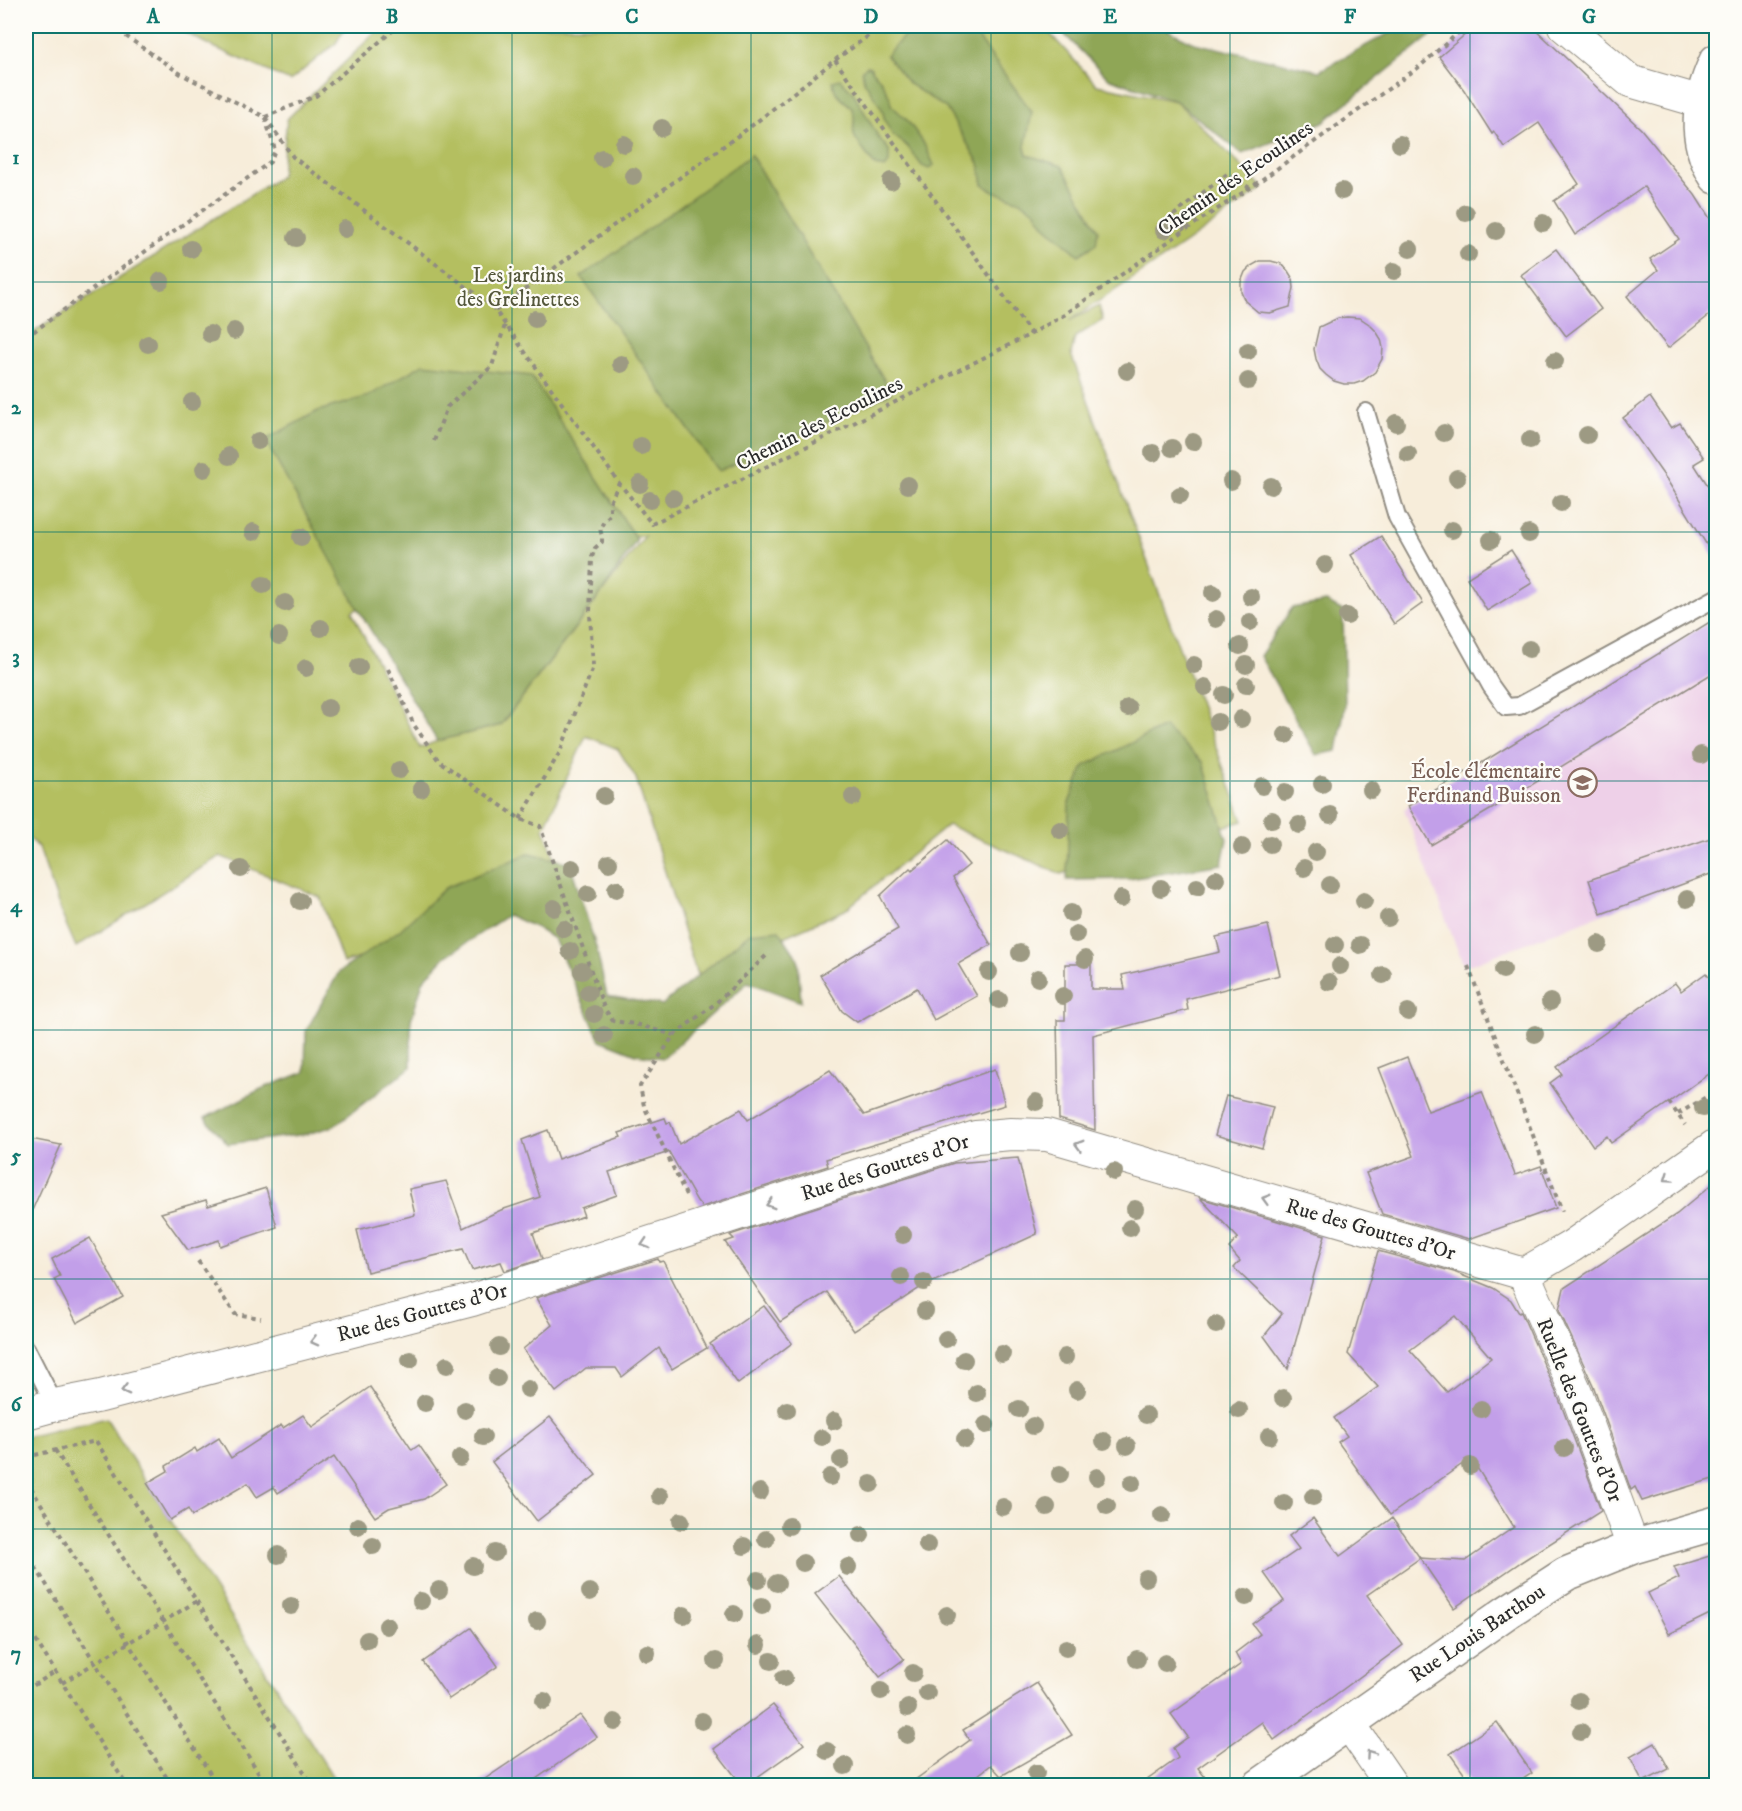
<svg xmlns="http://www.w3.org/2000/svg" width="1742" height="1811" font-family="'IM FELL DW Pica',serif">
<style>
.built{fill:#eed0e8}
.green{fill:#b4bf61;stroke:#707546;stroke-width:1.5;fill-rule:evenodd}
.forest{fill:#8fa657;stroke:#5d6841;stroke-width:1.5}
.building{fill:#c29fe9;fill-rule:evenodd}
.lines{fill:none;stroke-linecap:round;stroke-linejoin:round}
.service-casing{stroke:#918c82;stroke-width:20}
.minor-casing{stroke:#918c82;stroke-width:34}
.secondary-casing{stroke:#918c82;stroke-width:36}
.path{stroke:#918c82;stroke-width:4;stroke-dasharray:4.5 4.5;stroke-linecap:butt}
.service{stroke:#fff;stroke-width:16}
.minor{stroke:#fff;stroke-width:32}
.secondary{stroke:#fff;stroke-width:33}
.tree{fill:#9d9a83}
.oneway{stroke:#a0a0a0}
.grid{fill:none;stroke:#0f766e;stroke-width:1.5;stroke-opacity:0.55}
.labels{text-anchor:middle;stroke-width:4.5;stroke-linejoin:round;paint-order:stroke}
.street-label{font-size:21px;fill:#2b2b2b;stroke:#fdfcf7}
.park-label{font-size:21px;fill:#54573b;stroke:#fdfcf7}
.education-label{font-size:21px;fill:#785e54;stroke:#fdfcf7;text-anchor:end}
.neatline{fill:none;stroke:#0f766e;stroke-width:2}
.grid-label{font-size:20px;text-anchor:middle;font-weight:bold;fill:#0f766e}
</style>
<rect width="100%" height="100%" fill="#fdfcf7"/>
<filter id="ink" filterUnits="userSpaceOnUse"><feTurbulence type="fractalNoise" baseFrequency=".0167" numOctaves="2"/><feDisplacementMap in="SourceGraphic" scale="12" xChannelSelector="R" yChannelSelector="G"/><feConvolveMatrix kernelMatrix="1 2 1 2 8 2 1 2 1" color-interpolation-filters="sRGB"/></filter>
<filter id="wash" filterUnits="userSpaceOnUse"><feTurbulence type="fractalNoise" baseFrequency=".008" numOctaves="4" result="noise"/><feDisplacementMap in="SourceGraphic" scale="24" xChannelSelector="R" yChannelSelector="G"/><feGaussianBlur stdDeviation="1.35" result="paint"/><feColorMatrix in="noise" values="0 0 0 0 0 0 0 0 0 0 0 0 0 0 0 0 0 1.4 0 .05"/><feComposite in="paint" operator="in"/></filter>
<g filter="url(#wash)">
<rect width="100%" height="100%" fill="#f7edda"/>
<polygon class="built" points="1716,618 1716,872 1653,894 1464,967 1404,809 1488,759"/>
<g class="green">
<polygon points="173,26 346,26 336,43 290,81 207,44"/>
<path d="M382 26H1043L1097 85 1176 101 1263 188 1186 243 1069 321 1099 306 1103 320 1075 337 1071 354 1243 821 1061 874 948 825 845 910 697 975 636 778 618 749 586 736 544 828 566 890 343 963 320 897 220 856 76 947 62 915 39 848 26 835V337L281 176 287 119ZM645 536 501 725 437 741 420 748 352 612 436 560Z"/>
<polygon points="106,1418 338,1785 26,1785 26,1437"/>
</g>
<g class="forest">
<polygon points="916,26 967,26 974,32 1032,112 1025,147 1027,155 1062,166 1098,230 1096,244 1079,255 1045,226 1035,211 1020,201 993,191 983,184 979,163 946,108 909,84 886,55 911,29"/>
<polygon points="1056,26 1160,26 1194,43 1319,71 1402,26 1443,26 1323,122 1242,154 1176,101 1108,78"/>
<polygon points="867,66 870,67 882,82 890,98 891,105 907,120 923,142 934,165 929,169 922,166 908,147 892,134 885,121 882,109 864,81 862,70"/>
<path d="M840 79 853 92 879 138 889 150V163L885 168 875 166C870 158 857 144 854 135 852 127 856 119 853 111 848 99 835 101 833 81Z"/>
<polygon points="751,155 892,393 718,471 581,277"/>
<polygon points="423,364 531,376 637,540 602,592 501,725 437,741 361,614 265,440 318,411 369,396"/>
<polygon points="1326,602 1343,611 1345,706 1337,751 1316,755 1260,656 1292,608"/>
<polygon points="1164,727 1203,762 1227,839 1222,864 1129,879 1067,880 1069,803 1084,766"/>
<polygon points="530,853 570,863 596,947 607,996 662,1005 750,933 779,930 798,959 801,1002 748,982 663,1058 636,1054 600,1040 554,939 537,928 508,915 445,957 423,981 411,1020 411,1067 334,1126 307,1134 228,1144 205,1118 261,1089 305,1072 306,1031 339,972 400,930 445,888"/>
</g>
<g id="blocks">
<g class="building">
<polygon points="1475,26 1532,26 1641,129 1695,195 1716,228 1716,310 1668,348 1627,296 1658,270 1650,259 1679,239 1644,187 1575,235 1554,201 1579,184 1539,123 1504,147 1494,132 1492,134 1464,90 1439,57"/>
<polygon points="1556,249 1601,309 1566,336 1521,275"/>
<polygon points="1260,261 1271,261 1282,264 1288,271 1293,279 1294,288 1290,307 1270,313 1258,312 1245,301 1241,292 1241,282 1245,272 1251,266"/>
<polygon points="1347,317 1360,318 1369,324 1376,331 1381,339 1383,348 1382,359 1375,372 1363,381 1354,384 1344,384 1334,381 1326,375 1320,369 1316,359 1314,349 1319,327 1338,318"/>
<polygon points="1650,397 1671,428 1680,423 1704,458 1694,464 1716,498 1716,560 1667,480 1623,418"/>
<polygon points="1381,536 1423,603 1394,624 1351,555"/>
<polygon points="1511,550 1532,583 1487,611 1467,578"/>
<polygon points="1716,618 1716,671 1512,797 1431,845 1408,806 1488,759"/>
<polygon points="1716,836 1716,872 1601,914 1589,880"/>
<polygon points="948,840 969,865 953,878 991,945 958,964 977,996 934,1020 917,988 857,1022 842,1011 820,975 898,929 880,896 910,868 912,870"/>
<polygon points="1268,925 1280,975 1186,999 1188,1010 1093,1035 1095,1130 1059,1119 1057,1020 1065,1020 1065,964 1091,964 1091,989 1125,989 1122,975 1220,952 1216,937"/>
<polygon points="1706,973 1716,988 1716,1069 1611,1143 1607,1136 1593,1146 1550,1083 1562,1074 1557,1067 1675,983 1681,991"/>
<polygon points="1407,1057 1428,1111 1482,1092 1515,1175 1541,1166 1556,1208 1469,1239 1382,1214 1366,1173 1414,1156 1379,1068"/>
<polygon points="995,1069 1005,1105 826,1159 828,1166 702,1207 697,1201 669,1152 609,1172 617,1195 581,1208 584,1216 533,1233 542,1259 505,1271 501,1262 472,1270 463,1249 367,1272 357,1230 415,1215 409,1189 446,1181 463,1228 501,1210 540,1197 522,1140 548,1130 558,1159 621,1137 619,1133 665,1118 667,1123 670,1122 679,1144 741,1109 748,1120 830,1070 864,1115"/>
<polygon points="1226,1096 1273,1107 1262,1148 1215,1135"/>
<polygon points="26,1138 61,1145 26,1224"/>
<polygon points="1018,1158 1037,1234 933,1282 932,1280 854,1331 827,1292 780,1322 725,1242 734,1239 730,1235 954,1163"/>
<polygon points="1716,1181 1716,1478 1642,1501 1635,1487 1631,1490 1593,1385 1559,1310 1564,1288 1677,1214"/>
<polygon points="266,1188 277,1227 220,1246 219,1240 188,1250 161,1213 206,1200 208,1206"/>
<polygon points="1200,1198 1325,1235 1288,1369 1264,1336 1282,1314 1234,1268 1240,1261 1229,1248 1238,1238"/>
<polygon points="90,1238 123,1297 77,1323 54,1279 60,1276 52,1259"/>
<path d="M1378 1251 1454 1272 1493 1288 1511 1300 1519 1313 1521 1312 1559 1399 1601 1511 1521 1562 1454 1608 1420 1558 1465 1561 1514 1527 1471 1458 1390 1515 1338 1442 1347 1436 1334 1418 1378 1387 1348 1354ZM1455 1316 1491 1358 1447 1392 1410 1350Z"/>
<polygon points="658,1259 659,1262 663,1261 707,1348 672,1369 659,1348 622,1377 616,1368 586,1368 556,1392 523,1349 552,1325 536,1298"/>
<polygon points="764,1306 792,1343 738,1384 710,1344"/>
<polygon points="370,1387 412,1450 419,1445 446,1484 424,1499 389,1508 375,1517 334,1457 278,1493 274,1487 257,1497 248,1483 192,1516 188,1509 170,1520 147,1483 168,1471 166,1466 195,1448 197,1452 219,1438 231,1458 281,1425 283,1428 303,1415 312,1427"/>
<polygon points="550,1417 596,1475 537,1521 492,1462"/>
<polygon points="1313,1518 1340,1556 1392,1518 1420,1558 1367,1595 1403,1645 1274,1740 1262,1722 1198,1768 1211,1785 1140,1785 1178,1758 1173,1748 1188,1737 1171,1714 1241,1664 1235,1653 1260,1634 1252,1624 1284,1601 1264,1573 1299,1549 1289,1536"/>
<polygon points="1716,1554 1716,1611 1669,1634 1648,1593 1679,1578 1674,1567"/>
<polygon points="839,1576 904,1659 880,1677 815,1594"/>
<polygon points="471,1628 498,1666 449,1699 423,1662"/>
<polygon points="1037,1683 1072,1735 1001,1776 991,1765 965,1785 908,1785 970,1740 963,1730"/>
<polygon points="773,1705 804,1744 746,1785 742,1785 714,1749"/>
<polygon points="580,1715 597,1737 527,1785 476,1785"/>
<polygon points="1497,1722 1532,1773 1514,1785 1472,1785 1450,1754"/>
<polygon points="1655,1743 1669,1769 1643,1782 1630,1757"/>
</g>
</g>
</g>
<g filter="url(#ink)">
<use href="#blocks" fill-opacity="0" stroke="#918c82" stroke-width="1.5"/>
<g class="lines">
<defs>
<g id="service">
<polyline points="1366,412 1397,517 1491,686 1506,707 1519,706 1716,598"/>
<polyline points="26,1348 55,1405"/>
</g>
<g id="minor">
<polyline points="1564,26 1630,81 1702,102"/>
<polyline points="1524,1274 1576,1392 1633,1547"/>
<polyline points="26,1413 55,1405 101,1396 472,1300 976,1137 1011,1134 1047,1135 1524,1274 1572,1246 1716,1145"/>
<polyline points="1348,1722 1392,1786"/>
</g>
<g id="secondary">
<path d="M1716 61C1698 100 1692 139 1716 177"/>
<polyline points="1259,1786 1507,1612 1566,1574 1633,1547 1716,1523"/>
</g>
</defs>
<use href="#service" class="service-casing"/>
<use href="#minor" class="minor-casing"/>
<use href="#secondary" class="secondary-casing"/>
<g class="path">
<polyline points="111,26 181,74 265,117 293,157 492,306 619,483 652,524 1031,334 1064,315 1185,230 1250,188 1419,67 1466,26"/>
<polyline points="835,60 1031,334"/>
<polyline points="265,117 316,96 398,26"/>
<polyline points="1185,230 1174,215 1227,174 1250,188"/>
<polyline points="495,311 750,127 835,60 882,26"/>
<polyline points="26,337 270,162 275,150 266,121"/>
<polyline points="434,441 447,407 492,366 505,325"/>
<polyline points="388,669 414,725 439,761 520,819 540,826 604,1008 613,1021 635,1024 674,1035"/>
<polyline points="520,819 560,752 593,667 590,613 592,557 595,548 602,542 602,536 600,529 604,521 610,515 610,502 619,483"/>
<polyline points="1468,966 1562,1211"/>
<polyline points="1669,1102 1685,1125"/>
<polyline points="1678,1114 1716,1091"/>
<polyline points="686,1195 644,1106 640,1086 674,1035 716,1003 769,953"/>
<polyline points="198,1261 235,1314 261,1318"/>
<polyline points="55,1450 267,1786"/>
<polyline points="26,1457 96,1441 313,1786"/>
<polyline points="26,1480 218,1786"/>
<polyline points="26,1552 172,1786"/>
<polyline points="26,1625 127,1786"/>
<polyline points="62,1683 197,1601"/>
<polyline points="26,1690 55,1672"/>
<polyline points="299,1786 309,1779"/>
</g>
<use href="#service" class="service"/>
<use href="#minor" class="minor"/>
<use href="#secondary" class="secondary"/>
</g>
<g class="tree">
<circle cx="662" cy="128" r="9"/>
<circle cx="624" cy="144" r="9"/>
<circle cx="1400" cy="144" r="9"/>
<circle cx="602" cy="158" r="9"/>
<circle cx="633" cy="176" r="9"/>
<circle cx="891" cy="181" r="9"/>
<circle cx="1342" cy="191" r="9"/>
<circle cx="1466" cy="213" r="9"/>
<circle cx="1543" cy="223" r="9"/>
<circle cx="345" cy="229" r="9"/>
<circle cx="1164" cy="230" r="9"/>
<circle cx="1496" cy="231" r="9"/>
<circle cx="296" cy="238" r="9"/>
<circle cx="191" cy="249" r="9"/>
<circle cx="1410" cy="249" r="9"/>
<circle cx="1468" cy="254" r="9"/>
<circle cx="1394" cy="271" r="9"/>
<circle cx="161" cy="281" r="9"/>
<circle cx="535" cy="319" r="9"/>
<circle cx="234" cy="331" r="9"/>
<circle cx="210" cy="334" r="9"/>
<circle cx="148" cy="344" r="9"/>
<circle cx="1248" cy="351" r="9"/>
<circle cx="1555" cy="361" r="9"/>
<circle cx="621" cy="364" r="9"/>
<circle cx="1127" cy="371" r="9"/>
<circle cx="1248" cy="381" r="9"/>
<circle cx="192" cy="402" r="9"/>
<circle cx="1396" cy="423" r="9"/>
<circle cx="1444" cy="433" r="9"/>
<circle cx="1587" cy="435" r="9"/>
<circle cx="1530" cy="440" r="9"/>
<circle cx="258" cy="441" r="9"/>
<circle cx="1193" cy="442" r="9"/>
<circle cx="641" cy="446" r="9"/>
<circle cx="1172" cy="448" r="9"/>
<circle cx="1153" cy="453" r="9"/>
<circle cx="1408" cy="454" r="9"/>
<circle cx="229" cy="456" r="9"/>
<circle cx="204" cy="469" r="9"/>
<circle cx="1457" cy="478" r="9"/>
<circle cx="1231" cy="481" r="9"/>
<circle cx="640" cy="484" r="9"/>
<circle cx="908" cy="485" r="9"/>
<circle cx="1271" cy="486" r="9"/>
<circle cx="1180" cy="495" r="9"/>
<circle cx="673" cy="498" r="9"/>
<circle cx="650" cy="500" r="9"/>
<circle cx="1561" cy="503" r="9"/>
<circle cx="1452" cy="530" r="9"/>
<circle cx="253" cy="532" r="9"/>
<circle cx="1529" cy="534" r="9"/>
<circle cx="301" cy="537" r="9"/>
<circle cx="1491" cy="540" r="9"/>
<circle cx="1325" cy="565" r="9"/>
<circle cx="263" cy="585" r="9"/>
<circle cx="1213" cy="593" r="9"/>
<circle cx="1251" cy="597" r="9"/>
<circle cx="285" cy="603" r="9"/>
<circle cx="1347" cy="616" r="9"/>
<circle cx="1216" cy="619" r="9"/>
<circle cx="1250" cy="622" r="9"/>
<circle cx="321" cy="628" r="9"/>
<circle cx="279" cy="636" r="9"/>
<circle cx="1240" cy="646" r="9"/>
<circle cx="1529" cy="649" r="9"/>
<circle cx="1194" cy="665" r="9"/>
<circle cx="1246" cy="665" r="9"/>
<circle cx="359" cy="667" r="9"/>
<circle cx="306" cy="668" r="9"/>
<circle cx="1246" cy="685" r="9"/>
<circle cx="1205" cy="687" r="9"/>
<circle cx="1224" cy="695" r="9"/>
<circle cx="328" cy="708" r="9"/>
<circle cx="1128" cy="708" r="9"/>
<circle cx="1241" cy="719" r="9"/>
<circle cx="1218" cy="722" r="9"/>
<circle cx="1286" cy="735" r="9"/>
<circle cx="1701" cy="755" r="9"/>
<circle cx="399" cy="770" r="9"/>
<circle cx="1322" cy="784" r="9"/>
<circle cx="1262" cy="786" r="9"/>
<circle cx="421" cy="789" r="9"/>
<circle cx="1371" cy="790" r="9"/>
<circle cx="1285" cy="792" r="9"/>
<circle cx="604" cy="796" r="9"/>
<circle cx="853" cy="797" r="9"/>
<circle cx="1330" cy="815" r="9"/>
<circle cx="1272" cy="820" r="9"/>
<circle cx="1299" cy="825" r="9"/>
<circle cx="1060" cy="830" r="9"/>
<circle cx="1270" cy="844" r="9"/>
<circle cx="1242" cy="847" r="9"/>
<circle cx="1316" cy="852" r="9"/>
<circle cx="609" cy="863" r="9"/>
<circle cx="572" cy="868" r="9"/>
<circle cx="1304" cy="868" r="9"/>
<circle cx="241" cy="869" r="9"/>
<circle cx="1216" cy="879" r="9"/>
<circle cx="1330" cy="885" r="9"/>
<circle cx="1197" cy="887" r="9"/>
<circle cx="1161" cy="888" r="9"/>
<circle cx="616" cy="889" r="9"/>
<circle cx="588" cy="894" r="9"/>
<circle cx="1121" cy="899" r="9"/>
<circle cx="1687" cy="899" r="9"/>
<circle cx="300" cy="901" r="9"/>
<circle cx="1364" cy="901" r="9"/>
<circle cx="554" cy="908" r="9"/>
<circle cx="1071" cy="913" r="9"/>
<circle cx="1388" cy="918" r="9"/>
<circle cx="564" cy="929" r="9"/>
<circle cx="1076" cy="934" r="9"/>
<circle cx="1599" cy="944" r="9"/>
<circle cx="1335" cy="945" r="9"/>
<circle cx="1360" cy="945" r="9"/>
<circle cx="570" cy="951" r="9"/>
<circle cx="1020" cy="953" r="9"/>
<circle cx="1085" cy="959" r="9"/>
<circle cx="1340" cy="966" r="9"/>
<circle cx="1503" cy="970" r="9"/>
<circle cx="582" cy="971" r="9"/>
<circle cx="989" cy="972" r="9"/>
<circle cx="1383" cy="975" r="9"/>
<circle cx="1038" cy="978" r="9"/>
<circle cx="1329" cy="982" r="9"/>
<circle cx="588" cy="993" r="9"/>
<circle cx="1063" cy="996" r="9"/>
<circle cx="999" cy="1000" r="9"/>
<circle cx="1550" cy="1002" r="9"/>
<circle cx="1408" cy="1012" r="9"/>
<circle cx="594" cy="1014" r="9"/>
<circle cx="1535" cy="1034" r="9"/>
<circle cx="604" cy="1035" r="9"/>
<circle cx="1036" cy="1102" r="9"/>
<circle cx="1703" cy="1108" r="9"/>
<circle cx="1114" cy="1172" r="9"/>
<circle cx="1135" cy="1209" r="9"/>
<circle cx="1130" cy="1228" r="9"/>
<circle cx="903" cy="1235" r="9"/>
<circle cx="901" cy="1277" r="9"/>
<circle cx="924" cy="1282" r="9"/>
<circle cx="925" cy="1311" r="9"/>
<circle cx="1216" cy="1325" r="9"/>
<circle cx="946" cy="1339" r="9"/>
<circle cx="499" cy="1347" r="9"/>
<circle cx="1002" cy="1354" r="9"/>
<circle cx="1065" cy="1357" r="9"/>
<circle cx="410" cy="1360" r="9"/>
<circle cx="964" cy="1360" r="9"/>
<circle cx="447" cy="1365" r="9"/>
<circle cx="497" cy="1378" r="9"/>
<circle cx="528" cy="1389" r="9"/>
<circle cx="1077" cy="1390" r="9"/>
<circle cx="977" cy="1393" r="9"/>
<circle cx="1283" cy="1398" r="9"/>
<circle cx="425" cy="1403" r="9"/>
<circle cx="1019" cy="1409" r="9"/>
<circle cx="1481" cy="1409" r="9"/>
<circle cx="465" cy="1410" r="9"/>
<circle cx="787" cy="1410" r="9"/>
<circle cx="1239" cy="1410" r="9"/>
<circle cx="1146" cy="1415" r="9"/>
<circle cx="834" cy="1421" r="9"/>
<circle cx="986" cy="1425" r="9"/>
<circle cx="1033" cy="1426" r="9"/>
<circle cx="1269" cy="1436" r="9"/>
<circle cx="483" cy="1437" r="9"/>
<circle cx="822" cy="1438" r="9"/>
<circle cx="965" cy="1439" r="9"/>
<circle cx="1104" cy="1441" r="9"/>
<circle cx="1127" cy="1446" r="9"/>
<circle cx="1564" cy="1448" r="9"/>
<circle cx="460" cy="1458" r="9"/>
<circle cx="841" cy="1460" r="9"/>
<circle cx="1470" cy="1466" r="9"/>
<circle cx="1060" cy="1474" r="9"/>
<circle cx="830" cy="1477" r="9"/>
<circle cx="1097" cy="1477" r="9"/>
<circle cx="1132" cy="1483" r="9"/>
<circle cx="871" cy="1484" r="9"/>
<circle cx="760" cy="1492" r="9"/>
<circle cx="660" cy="1496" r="9"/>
<circle cx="1313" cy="1497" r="9"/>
<circle cx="1284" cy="1503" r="9"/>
<circle cx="1107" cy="1506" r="9"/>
<circle cx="1003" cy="1507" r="9"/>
<circle cx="1047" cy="1507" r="9"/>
<circle cx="1162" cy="1515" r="9"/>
<circle cx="681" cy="1521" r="9"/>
<circle cx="358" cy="1526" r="9"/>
<circle cx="789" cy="1526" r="9"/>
<circle cx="861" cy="1535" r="9"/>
<circle cx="766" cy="1539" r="9"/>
<circle cx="927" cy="1545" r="9"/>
<circle cx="373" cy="1546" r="9"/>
<circle cx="744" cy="1546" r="9"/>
<circle cx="495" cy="1553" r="9"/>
<circle cx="278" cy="1555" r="9"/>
<circle cx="803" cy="1563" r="9"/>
<circle cx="473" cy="1566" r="9"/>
<circle cx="848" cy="1567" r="9"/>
<circle cx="1146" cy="1578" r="9"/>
<circle cx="758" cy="1580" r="9"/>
<circle cx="777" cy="1583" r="9"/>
<circle cx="439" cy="1590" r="9"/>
<circle cx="590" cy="1592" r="9"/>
<circle cx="1246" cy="1597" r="9"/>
<circle cx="421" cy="1601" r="9"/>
<circle cx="291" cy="1606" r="9"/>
<circle cx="762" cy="1606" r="9"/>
<circle cx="734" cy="1614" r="9"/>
<circle cx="684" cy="1615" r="9"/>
<circle cx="947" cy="1615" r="9"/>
<circle cx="537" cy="1621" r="9"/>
<circle cx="387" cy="1626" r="9"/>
<circle cx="367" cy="1640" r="9"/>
<circle cx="758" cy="1645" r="9"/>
<circle cx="1066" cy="1648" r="9"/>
<circle cx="647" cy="1653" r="9"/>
<circle cx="1137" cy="1659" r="9"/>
<circle cx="716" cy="1661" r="9"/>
<circle cx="771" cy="1661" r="9"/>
<circle cx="1165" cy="1663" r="9"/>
<circle cx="913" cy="1673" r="9"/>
<circle cx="784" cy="1678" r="9"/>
<circle cx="881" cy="1691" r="9"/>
<circle cx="927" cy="1693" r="9"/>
<circle cx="544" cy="1701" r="9"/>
<circle cx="1579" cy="1701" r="9"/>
<circle cx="908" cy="1708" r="9"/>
<circle cx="702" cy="1721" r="9"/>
<circle cx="615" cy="1722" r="9"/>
<circle cx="1581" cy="1732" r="9"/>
<circle cx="907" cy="1735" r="9"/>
<circle cx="827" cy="1751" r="9"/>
<circle cx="845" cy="1766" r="9"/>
<circle cx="1036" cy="1773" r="9"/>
</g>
<defs><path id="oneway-chevron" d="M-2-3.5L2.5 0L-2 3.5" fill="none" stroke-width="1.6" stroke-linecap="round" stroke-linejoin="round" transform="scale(1.5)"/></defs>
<g class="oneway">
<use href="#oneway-chevron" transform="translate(1079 1145) rotate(-164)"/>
<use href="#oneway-chevron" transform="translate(1668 1178) rotate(145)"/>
<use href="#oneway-chevron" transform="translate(1266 1199) rotate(-164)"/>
<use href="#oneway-chevron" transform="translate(770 1204) rotate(163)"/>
<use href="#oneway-chevron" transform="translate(645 1244) rotate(162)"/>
<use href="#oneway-chevron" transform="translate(314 1341) rotate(166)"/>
<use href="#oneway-chevron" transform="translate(125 1390) rotate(165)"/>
<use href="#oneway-chevron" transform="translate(1370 1754) rotate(-125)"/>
</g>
</g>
<path class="grid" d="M272 26V1786M512 26V1786M751 26V1786M991 26V1786M1230 26V1786M1470 26V1786M26 282H1716M26 532H1716M26 781H1716M26 1030H1716M26 1279H1716M26 1529H1716"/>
<defs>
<symbol id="school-ring" viewBox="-11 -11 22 22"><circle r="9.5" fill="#fdfcf7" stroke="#8d6e63" stroke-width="1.5"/><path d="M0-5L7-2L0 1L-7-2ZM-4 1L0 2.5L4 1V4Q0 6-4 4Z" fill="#8d6e63"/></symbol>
</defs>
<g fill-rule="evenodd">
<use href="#school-ring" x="1566" y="766" width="33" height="33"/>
</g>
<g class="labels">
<g class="street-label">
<text transform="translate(1235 178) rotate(-35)" y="7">Chemin des Ecoulines</text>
<text transform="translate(819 423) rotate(-27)" y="7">Chemin des Ecoulines</text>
<text transform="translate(885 1167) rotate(-18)" y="7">Rue des Gouttes d'Or</text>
<text transform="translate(1371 1229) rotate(16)" y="7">Rue des Gouttes d'Or</text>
<text transform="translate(422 1312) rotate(-15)" y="7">Rue des Gouttes d'Or</text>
<text transform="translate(1580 1410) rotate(68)" y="7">Ruelle des Gouttes d'Or</text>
<text transform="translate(1477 1633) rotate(-34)" y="7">Rue Louis Barthou</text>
</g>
<g class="park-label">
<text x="518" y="282">Les jardins<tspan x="518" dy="24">des Grelinettes</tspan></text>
</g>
<g class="education-label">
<text x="1561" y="778">École élémentaire<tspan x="1561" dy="24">Ferdinand Buisson</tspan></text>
</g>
</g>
<rect width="1742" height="1811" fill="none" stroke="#fdfcf7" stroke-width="66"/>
<rect x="33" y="33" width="1676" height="1745" class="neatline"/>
<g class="grid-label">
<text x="153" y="23">A</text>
<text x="392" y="23">B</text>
<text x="632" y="23">C</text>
<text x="871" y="23">D</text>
<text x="1110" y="23">E</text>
<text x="1350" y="23">F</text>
<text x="1589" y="23">G</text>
<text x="16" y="164">1</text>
<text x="16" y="414">2</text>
<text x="16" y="663">3</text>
<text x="16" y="912">4</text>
<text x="16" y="1162">5</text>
<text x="16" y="1411">6</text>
<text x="16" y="1660">7</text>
</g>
</svg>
